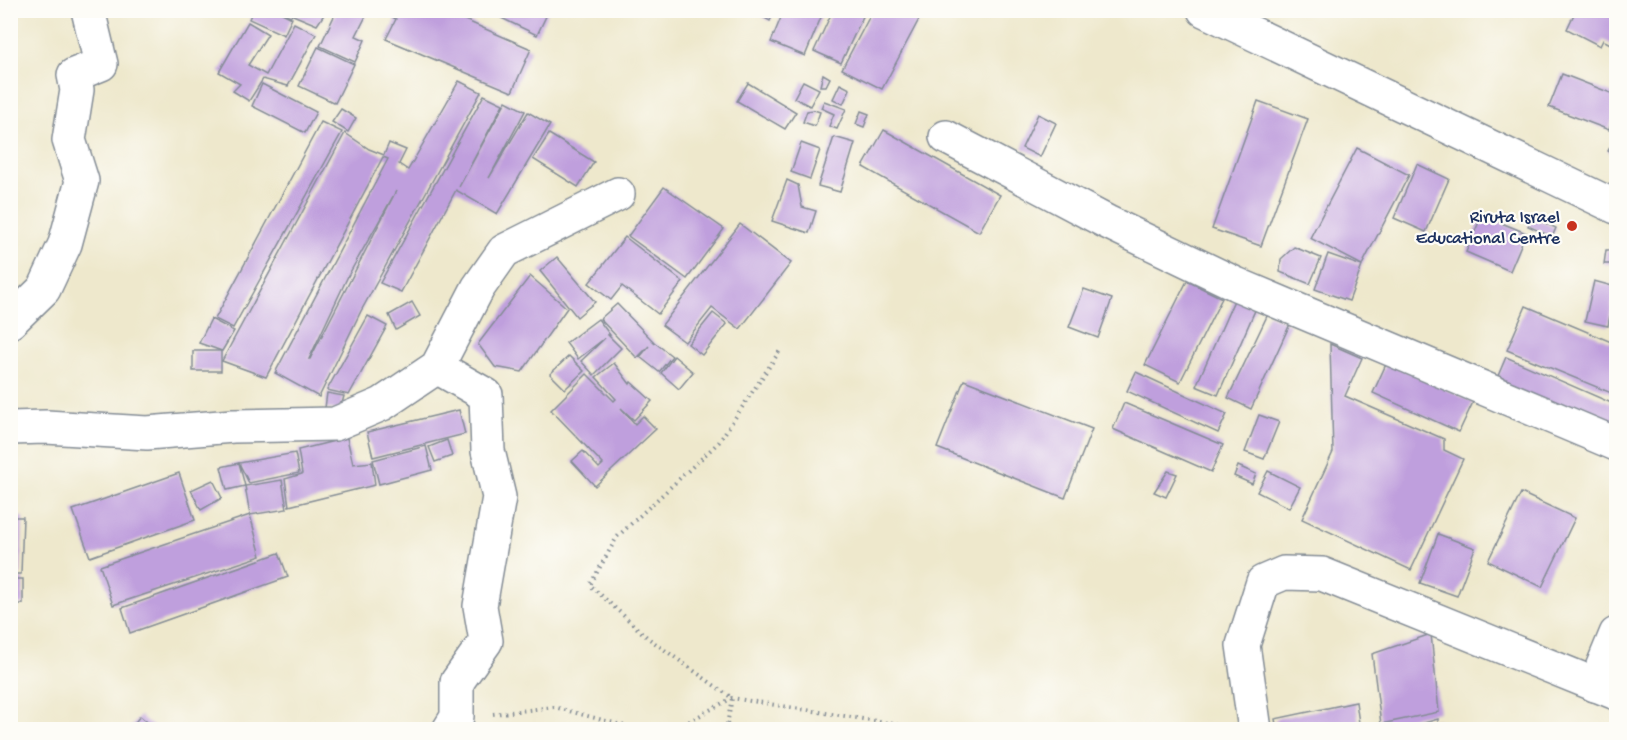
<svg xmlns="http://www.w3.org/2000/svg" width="1627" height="740" font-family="'Gochi Hand',sans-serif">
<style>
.building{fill:#bf9fdd;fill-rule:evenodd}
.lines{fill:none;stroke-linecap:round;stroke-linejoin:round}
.street-casing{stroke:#848c95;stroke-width:36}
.path{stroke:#848c95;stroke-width:4;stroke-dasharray:1.5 4.5;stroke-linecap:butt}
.street{stroke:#fff;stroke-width:33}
.poi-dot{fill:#c8321e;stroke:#fdfcf7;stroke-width:2}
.labels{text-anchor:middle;stroke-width:4.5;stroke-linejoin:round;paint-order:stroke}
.poi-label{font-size:18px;fill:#1b2f5e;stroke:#fdfcf7;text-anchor:end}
</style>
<rect width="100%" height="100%" fill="#fdfcf7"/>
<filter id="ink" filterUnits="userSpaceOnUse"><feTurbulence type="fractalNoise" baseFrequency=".0167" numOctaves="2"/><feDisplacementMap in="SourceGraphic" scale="12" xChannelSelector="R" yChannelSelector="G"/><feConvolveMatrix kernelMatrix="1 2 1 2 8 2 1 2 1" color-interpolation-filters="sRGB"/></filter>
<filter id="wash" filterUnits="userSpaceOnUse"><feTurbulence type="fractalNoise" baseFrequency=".008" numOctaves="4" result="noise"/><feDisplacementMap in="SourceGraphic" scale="24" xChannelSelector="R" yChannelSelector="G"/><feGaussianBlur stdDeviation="1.35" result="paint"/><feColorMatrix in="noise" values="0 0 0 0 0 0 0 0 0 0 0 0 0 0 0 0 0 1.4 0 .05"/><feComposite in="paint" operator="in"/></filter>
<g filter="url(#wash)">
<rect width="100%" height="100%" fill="#eee8cc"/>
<g id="blocks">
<g class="building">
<polygon points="253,10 293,10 291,16 280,12 292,18 284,35 249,19"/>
<polygon points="295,10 327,10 317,25 293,15"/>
<polygon points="337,10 369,10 356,36 365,40 355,62 320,46"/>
<polygon points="380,10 442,10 531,49 512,92 386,39 396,19"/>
<polygon points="494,10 549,10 537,35 493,14"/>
<polygon points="750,10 775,10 770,21"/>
<polygon points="784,10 824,10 805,56 771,42"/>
<polygon points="833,10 866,10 841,63 814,51"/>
<polygon points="873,10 924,10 882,89 842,69"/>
<polygon points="1576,10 1616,10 1616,47 1603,40 1600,46 1567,29"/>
<polygon points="248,22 268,34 248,65 266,75 294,23 316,34 288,86 263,79 249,101 233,91 240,84 219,72"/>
<polygon points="318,47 354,64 335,103 299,86"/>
<polygon points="823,74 830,78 826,86 820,86"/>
<polygon points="1562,74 1616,95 1616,111 1609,130 1549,107"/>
<path d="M459 81 481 92 361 311 319 397 275 373 388 159 383 157 266 377 222 361 345 133 369 149 384 155 389 143 406 150 399 164 408 170ZM396 191 310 359H309L348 276Z"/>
<polygon points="803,81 819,89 810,106 794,98"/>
<polygon points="748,83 796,112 785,129 737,101"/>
<polygon points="262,84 316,112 305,133 252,106"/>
<polygon points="840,84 850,89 843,104 833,99"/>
<polygon points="484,95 503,104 459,187 506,101 525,111 489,178 528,112 550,125 497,214 456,190 401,292 380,283"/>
<polygon points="824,101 846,109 837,129 829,126 834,114 821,108"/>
<polygon points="1258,101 1308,119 1261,246 1212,229"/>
<polygon points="341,109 356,118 348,132 332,122"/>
<polygon points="814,110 820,112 815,126 803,122 807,111"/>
<polygon points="861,111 869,114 864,127 856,124"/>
<polygon points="1038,114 1056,123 1040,157 1022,148"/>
<polygon points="321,122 342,132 233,328 215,319"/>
<polygon points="884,130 1000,195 979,232 863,167"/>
<polygon points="549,134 594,162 578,187 533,159"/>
<polygon points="1616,136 1616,156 1608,151"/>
<polygon points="834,137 855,143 840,192 818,186"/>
<polygon points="801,143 820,150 810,179 791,172"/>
<polygon points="1357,148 1409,175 1362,265 1310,238"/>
<polygon points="1417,164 1449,179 1426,232 1394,218"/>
<polygon points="787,180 798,185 802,207 816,211 809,233 772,221"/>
<polygon points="664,187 724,229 687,279 628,236"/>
<polygon points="1482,215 1526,233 1510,271 1466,252"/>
<polygon points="1532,217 1556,228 1552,237 1528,226"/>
<polygon points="740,224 791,263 740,329 712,308 685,342 662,325"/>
<polygon points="625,237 683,282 658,314 622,286 611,300 589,283"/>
<polygon points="1294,247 1321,258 1310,284 1280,272 1281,259"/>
<polygon points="1606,250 1614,250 1613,264 1604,264"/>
<polygon points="1328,254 1362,266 1349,301 1315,289"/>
<polygon points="557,257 595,302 577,317 540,271"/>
<polygon points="530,276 567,308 522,372 495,367 478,344"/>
<polygon points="1187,281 1222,298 1180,382 1145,365"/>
<polygon points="1594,281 1616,287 1608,326 1585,321"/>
<polygon points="1084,289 1112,299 1098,338 1069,327"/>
<polygon points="1235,298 1256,308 1218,395 1196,386"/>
<polygon points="412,302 420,316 396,330 389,315"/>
<polygon points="617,304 654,342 672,356 659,372 640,357 649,346 637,358 600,319"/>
<polygon points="1526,306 1616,344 1616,395 1507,350"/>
<polygon points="713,313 727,324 702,355 688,344"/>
<polygon points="1268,314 1290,324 1251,409 1228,398"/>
<polygon points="368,316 387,326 349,395 327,390"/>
<polygon points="211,319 234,331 222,351 199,343"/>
<polygon points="598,319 610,335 608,335 621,348 594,375 581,361 605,338 578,359 566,343"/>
<polygon points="1330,344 1362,358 1345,396 1444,439 1444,450 1463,459 1411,570 1302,519 1333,452"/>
<rect x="193" y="351" width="28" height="20"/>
<polygon points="569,356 584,371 565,389 550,374"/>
<polygon points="674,356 693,372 679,389 661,373"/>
<polygon points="1506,357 1616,405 1616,437 1495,383"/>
<polygon points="1387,362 1473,402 1459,432 1373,393"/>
<polygon points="614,363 630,384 631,382 652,401 634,420 621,408 635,424 643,416 656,429 595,486 572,461 583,451 599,468 603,464 551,410 587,374 614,401 616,399 596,377"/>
<polygon points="1136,372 1227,414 1218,433 1127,391"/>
<polygon points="964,380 1092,429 1065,498 937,448"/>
<polygon points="327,393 344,396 340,411 325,408"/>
<polygon points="1124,403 1223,445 1211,472 1113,429"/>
<polygon points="459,410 465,434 373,457 367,432"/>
<polygon points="1259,415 1279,422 1264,459 1245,452"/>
<polygon points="347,438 353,464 372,462 375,485 289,506 285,479 302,474 298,450"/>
<polygon points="447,440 452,456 435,462 429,447"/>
<polygon points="426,446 432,470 379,484 373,460"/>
<polygon points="295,453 299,473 249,483 239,463"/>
<polygon points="239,463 245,486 227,490 221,467"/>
<polygon points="1238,466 1256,474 1252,484 1234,476"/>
<polygon points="1168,471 1177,474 1166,497 1154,492"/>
<polygon points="1268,471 1300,487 1289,508 1257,492"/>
<polygon points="179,473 195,520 90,557 73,510"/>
<polygon points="213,480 222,498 201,510 191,490"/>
<polygon points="282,480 287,509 250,515 245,486"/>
<polygon points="1521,493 1575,518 1542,587 1488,561"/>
<polygon points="250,515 261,556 113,605 100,566"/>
<polygon points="10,517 23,517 21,574 10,574"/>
<polygon points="1438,534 1475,548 1457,596 1420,583"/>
<polygon points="279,553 288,577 130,633 122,608"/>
<rect x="10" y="579" width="13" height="25"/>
<polygon points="1431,634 1439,712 1381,724 1372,654"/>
<polygon points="1356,702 1360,730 1277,730 1275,719"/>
<polygon points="140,716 157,730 129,730"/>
<polygon points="1438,719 1438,730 1403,730 1403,729"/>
</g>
</g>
</g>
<g filter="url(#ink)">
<use href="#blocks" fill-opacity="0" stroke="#848c95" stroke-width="1.5"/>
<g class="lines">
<defs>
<g id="street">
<polyline points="1204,10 1616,207"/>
<polyline points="946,137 1107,222 1236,284 1616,444"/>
<polyline points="10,322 44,289 65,244 82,181 69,140 77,90 74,75 101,64 88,10"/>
<polyline points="437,367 486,395 488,451 499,497 480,606 486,641 457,682 457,717 449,730"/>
<polyline points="10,428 46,427 147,433 233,426 335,424 382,404 437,367 478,288 504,251 618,194"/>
<polyline points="1595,685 1616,634"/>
<polyline points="1255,730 1243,645 1263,582 1284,573 1322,574 1616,693"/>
</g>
</defs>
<use href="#street" class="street-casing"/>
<g class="path">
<polyline points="493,714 554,707 640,730"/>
<polyline points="673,730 732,698 932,730"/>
<polyline points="726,730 732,698 648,638 590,585 617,537 719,442 781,349"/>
<polyline points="1157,730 1162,729"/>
</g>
<use href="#street" class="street"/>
</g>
</g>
<circle class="poi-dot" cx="1572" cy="226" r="6"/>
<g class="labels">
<g class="poi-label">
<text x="1560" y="222">Riruta Israel<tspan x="1560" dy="21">Educational Centre</tspan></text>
</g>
</g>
<rect width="1627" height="740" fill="none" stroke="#fdfcf7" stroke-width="36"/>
</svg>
